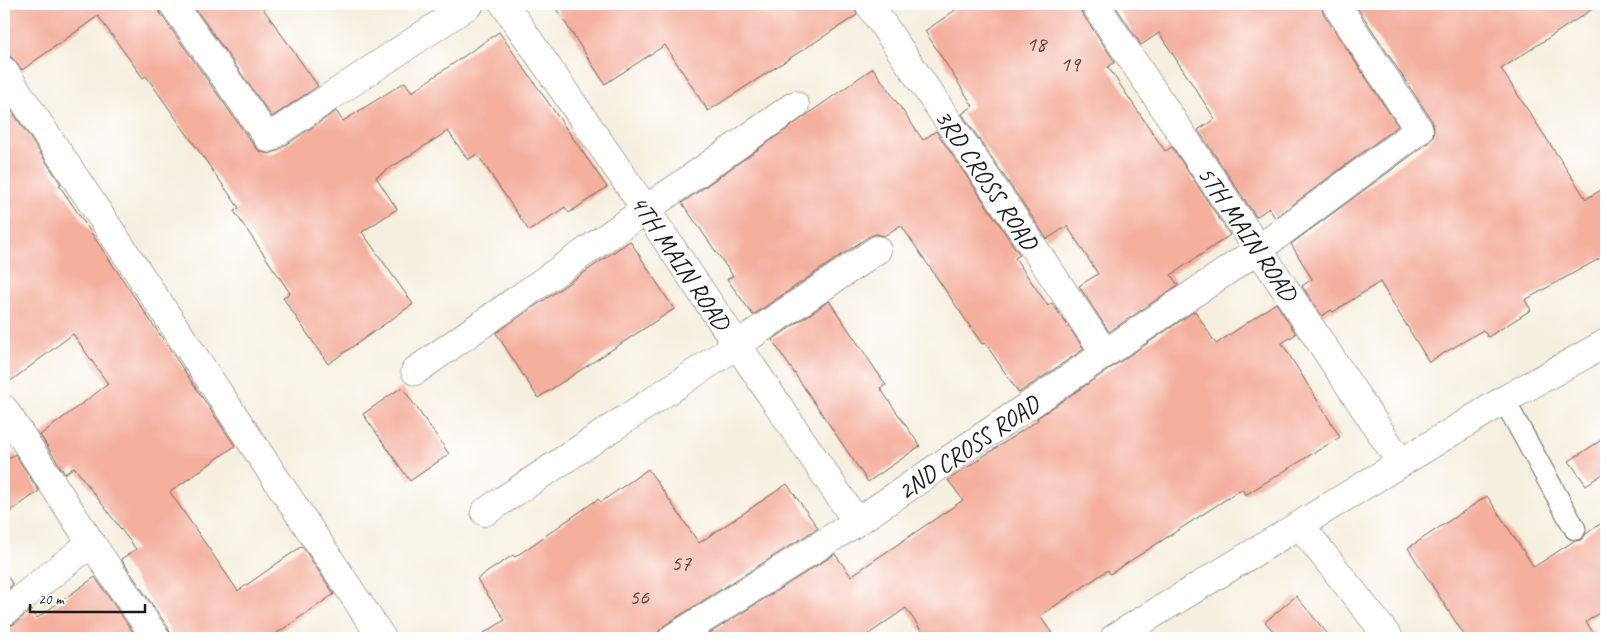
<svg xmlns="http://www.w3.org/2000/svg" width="1610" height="642" font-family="Caveat,sans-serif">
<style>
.building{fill:#f4af9d}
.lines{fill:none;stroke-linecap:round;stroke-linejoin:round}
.service-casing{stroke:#686660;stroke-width:23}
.minor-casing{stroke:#686660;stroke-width:29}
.tertiary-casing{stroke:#686660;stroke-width:29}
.service{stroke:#fff;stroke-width:21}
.minor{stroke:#fff;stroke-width:28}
.tertiary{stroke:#fff;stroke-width:28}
.labels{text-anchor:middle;stroke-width:4.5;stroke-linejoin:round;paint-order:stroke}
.number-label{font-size:22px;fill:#52413c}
.street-label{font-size:25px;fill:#1c1c1c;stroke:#fff}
</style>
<rect width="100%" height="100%" fill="#fff"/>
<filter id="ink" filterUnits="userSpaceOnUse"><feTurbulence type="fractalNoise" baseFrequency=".02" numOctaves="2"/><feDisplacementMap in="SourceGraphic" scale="10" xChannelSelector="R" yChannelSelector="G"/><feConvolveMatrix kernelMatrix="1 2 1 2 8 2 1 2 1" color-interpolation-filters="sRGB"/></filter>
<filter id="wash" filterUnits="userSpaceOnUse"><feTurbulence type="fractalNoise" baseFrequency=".0096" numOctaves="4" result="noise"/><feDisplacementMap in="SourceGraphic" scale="20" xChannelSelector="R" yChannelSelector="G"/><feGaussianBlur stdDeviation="1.12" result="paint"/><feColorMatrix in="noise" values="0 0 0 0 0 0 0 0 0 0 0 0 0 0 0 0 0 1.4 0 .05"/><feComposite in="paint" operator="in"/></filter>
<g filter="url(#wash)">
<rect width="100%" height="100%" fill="#f6efdf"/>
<g id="blocks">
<g class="building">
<polygon points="4,4 158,4 160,13 255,147 261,152 269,154 277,151 336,111 343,121 405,82 412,92 499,32 607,187 569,213 565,207 529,231 477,154 468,160 448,131 376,177 397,209 362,232 413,304 328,364 283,298 290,293 234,211 239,208 146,76 143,78 98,16 22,70 11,57 4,55"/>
<polygon points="192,4 260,4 318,86 272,117"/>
<polygon points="553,4 854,4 857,15 708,111 665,45 605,84"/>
<polygon points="964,4 1080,4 1082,13 1115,62 1108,67 1165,151 1172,147 1230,235 1171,275 1178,285 1109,332 1079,286 1098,274 1067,226 1047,239 962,114 973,106 925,31"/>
<polygon points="1114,4 1321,4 1323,13 1398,126 1275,218 1269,208 1256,217 1198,130 1215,119 1159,33 1141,45"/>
<polygon points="1355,4 1600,4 1501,69 1586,199 1606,187 1606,255 1525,300 1531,310 1488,337 1483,330 1429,362 1380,282 1333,312 1331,310 1322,316 1302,286 1312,279 1291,244 1428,143 1433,136 1434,128 1432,121"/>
<polygon points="873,68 923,140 936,131 1020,255 1015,258 1048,306 1052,303 1084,349 1019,393 985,343 982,344 901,225 884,236 876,234 868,237 753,315 727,279 733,276 682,203"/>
<polygon points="4,99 61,184 59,185 235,446 170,492 238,591 302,546 334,594 270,638 171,638 169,629 121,559 136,549 74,467 65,474 40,435 108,384 73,334 4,386"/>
<polygon points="630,241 674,309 538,398 496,333"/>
<polygon points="829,301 886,385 880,388 920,446 868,482 772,340"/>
<polygon points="1276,303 1296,334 1282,343 1340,437 1245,495 1242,489 1110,574 1108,570 1040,616 1055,638 926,638 906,608 863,638 702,638 835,554 851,576 963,500 948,480 1038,420 1037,418 1195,311 1216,344"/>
<polygon points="402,387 449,454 410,481 363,414"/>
<polygon points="1606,437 1606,472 1586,485 1569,461"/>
<polygon points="15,454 39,491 4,516 4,462"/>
<polygon points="648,469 699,543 787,484 818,528 665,625 659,631 657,638 476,638 505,620 477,579 513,555 515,557 598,499 601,502"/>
<polygon points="1487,496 1534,567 1574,541 1581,540 1587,533 1606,520 1606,608 1586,622 1597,638 1466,638 1408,548"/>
<polygon points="4,571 13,585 4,592"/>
<polygon points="95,577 137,638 4,638 4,627 14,624 31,610 37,618"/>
<polygon points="1296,596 1331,638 1279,638 1265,622"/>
</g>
</g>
</g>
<g filter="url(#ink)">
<use href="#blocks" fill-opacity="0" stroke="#686660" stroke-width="1"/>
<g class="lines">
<defs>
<polyline id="service" points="1504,400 1575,529"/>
<g id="minor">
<polyline points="173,4 268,138 470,4"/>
<polyline points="504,4 646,210 857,522"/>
<polyline points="869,4 1105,353"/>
<polyline points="4,71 382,638"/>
<polyline points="415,371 795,105"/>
<polyline points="4,409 91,543 156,638"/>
<polyline points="485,512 737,345 877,250"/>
<polyline points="4,612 91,543"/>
<polyline points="673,638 857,522 1259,249 1419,130 1336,4"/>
</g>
<g id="tertiary">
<polyline points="1095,4 1401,463"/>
<polyline points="1300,525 1389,638"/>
<polyline points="1114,638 1504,400 1606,343"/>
</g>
</defs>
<use href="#service" class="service-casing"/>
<use href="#minor" class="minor-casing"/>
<use href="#tertiary" class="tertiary-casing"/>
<use href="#service" class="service"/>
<use href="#minor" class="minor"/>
<use href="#tertiary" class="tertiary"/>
</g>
</g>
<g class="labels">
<g class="number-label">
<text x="1036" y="51">18</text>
<text x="1070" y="71">19</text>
<text x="681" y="570">57</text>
<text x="639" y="604">56</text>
</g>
<g class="street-label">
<text transform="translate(987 179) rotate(56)" y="9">3RD CROSS ROAD</text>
<text transform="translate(1248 233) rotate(56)" y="9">5TH MAIN ROAD</text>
<text transform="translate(681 262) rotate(56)" y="9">4TH MAIN ROAD</text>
<text transform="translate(968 447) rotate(-34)" y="9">2ND CROSS ROAD</text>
</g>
</g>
<rect width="1610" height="642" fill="none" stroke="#fff" stroke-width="20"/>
<path d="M30 604v8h115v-8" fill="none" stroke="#1c1c1c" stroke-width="2.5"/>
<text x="38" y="604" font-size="15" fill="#1c1c1c" stroke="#ffffff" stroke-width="4" paint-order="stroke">20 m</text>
</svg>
